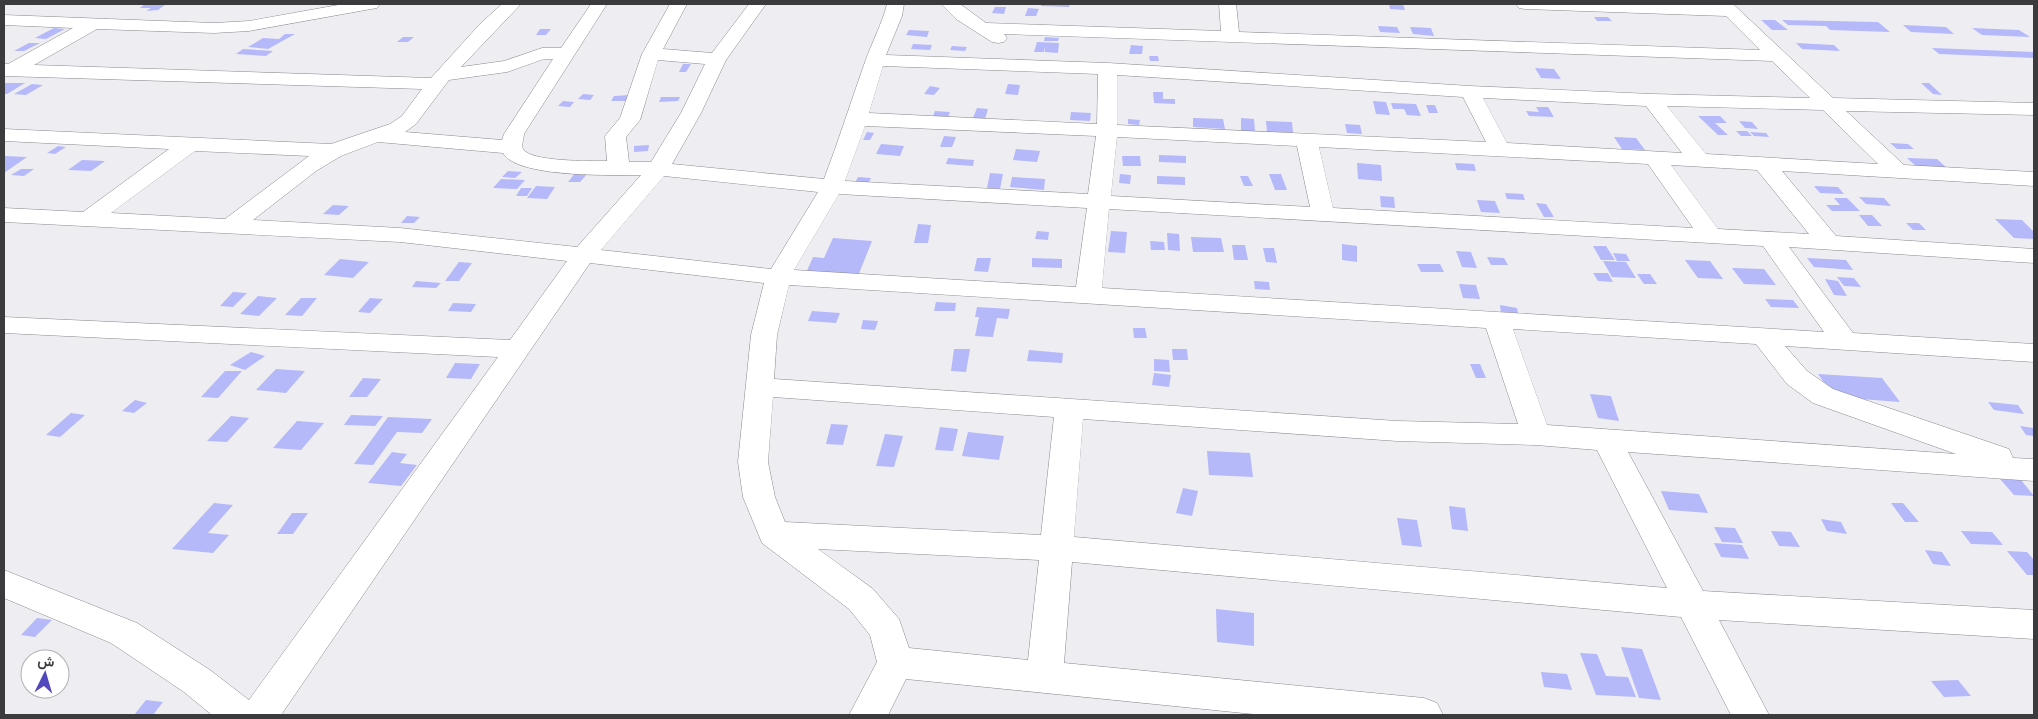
<svg xmlns="http://www.w3.org/2000/svg" width="2038" height="719" font-family="Literata,Vazirmatn,serif">
<style>
.building{fill:#b5b8f9}
.lines{fill:none;stroke-linecap:round;stroke-linejoin:round}
.minor-casing{stroke:#89898d;stroke-width:1}
.minor{fill:#fff;fill-rule:evenodd}
</style>
<rect width="100%" height="100%" fill="#eeeef2"/>
<g class="building">
<polygon points="145,4 166,4 158,10 146,11 151,8 140,8"/>
<polygon points="1041,4 1070,4 1069,7 1041,6"/>
<polygon points="1389,4 1403,4 1405,10 1390,9"/>
<polygon points="995,7 1006,7 1004,14 992,13"/>
<polygon points="1028,8 1039,9 1036,16 1025,16"/>
<polygon points="1594,17 1608,17 1612,21 1597,21"/>
<polygon points="1761,20 1775,20 1788,30 1772,30"/>
<polygon points="1782,20 1878,22 1890,32 1830,30 1826,26 1788,25"/>
<polygon points="1903,25 1946,27 1954,34 1911,32"/>
<polygon points="1378,26 1397,27 1400,33 1380,32"/>
<polygon points="1410,27 1431,28 1434,36 1413,34"/>
<polygon points="54,28 65,29 46,39 35,38"/>
<polygon points="1972,28 2019,30 2030,37 1982,35"/>
<polygon points="540,29 551,29 546,35 536,35"/>
<polygon points="909,30 929,31 927,37 906,35"/>
<polygon points="285,34 295,34 268,49 248,47 263,38 279,39"/>
<polygon points="403,37 414,37 408,42 397,42"/>
<polygon points="1045,37 1059,38 1058,41 1044,41"/>
<polygon points="1037,42 1059,43 1058,53 1045,52 1045,47 1044,52 1034,52"/>
<polygon points="29,43 40,43 24,51 14,51"/>
<polygon points="1796,43 1834,45 1840,51 1802,49"/>
<polygon points="913,44 932,45 930,50 911,49"/>
<polygon points="1131,45 1143,46 1142,54 1129,54"/>
<polygon points="952,46 967,47 965,51 950,50"/>
<polygon points="1932,48 2034,52 2034,58 1939,54"/>
<polygon points="243,49 273,51 266,56 236,54"/>
<polygon points="1149,56 1158,56 1159,61 1150,61"/>
<polygon points="683,64 691,64 686,72 679,72"/>
<polygon points="1535,68 1554,69 1561,79 1541,78"/>
<polygon points="4,83 25,83 7,94 4,94"/>
<polygon points="1921,83 1929,83 1942,95 1933,94"/>
<polygon points="32,84 43,85 26,95 14,94"/>
<polygon points="1008,84 1020,85 1018,95 1005,94"/>
<polygon points="930,86 940,88 934,95 924,94"/>
<polygon points="1153,92 1163,92 1163,99 1175,99 1175,104 1154,103"/>
<polygon points="583,94 594,95 590,100 578,99"/>
<polygon points="630,95 628,101 611,101 614,96"/>
<polygon points="661,97 680,97 678,101 659,102"/>
<polygon points="563,101 574,102 570,107 558,106"/>
<polygon points="1373,101 1386,102 1390,115 1376,114"/>
<polygon points="1391,103 1416,104 1421,116 1407,115 1404,109 1393,109"/>
<polygon points="1426,105 1435,105 1438,113 1429,113"/>
<polygon points="1536,107 1548,107 1554,117 1529,116 1526,111 1539,112"/>
<polygon points="977,108 988,109 985,119 973,118"/>
<polygon points="935,111 950,112 948,117 933,116"/>
<polygon points="1071,112 1091,113 1090,121 1070,120"/>
<polygon points="1698,116 1720,116 1727,123 1715,123 1728,135 1718,135"/>
<polygon points="1193,118 1223,119 1225,129 1193,127"/>
<polygon points="1241,118 1254,119 1255,132 1241,131"/>
<polygon points="1128,119 1140,120 1139,125 1128,124"/>
<polygon points="1266,121 1292,122 1293,133 1267,132"/>
<polygon points="1739,121 1752,122 1758,129 1745,128"/>
<polygon points="1345,124 1360,125 1362,134 1347,133"/>
<polygon points="1736,131 1747,131 1752,136 1741,136"/>
<polygon points="867,132 874,133 870,140 863,140"/>
<polygon points="1750,132 1766,133 1769,137 1754,136"/>
<polygon points="944,136 956,137 952,147 940,147"/>
<polygon points="1614,137 1636,138 1645,150 1622,149"/>
<polygon points="1890,143 1908,144 1914,149 1897,149"/>
<polygon points="881,144 904,146 900,156 876,154"/>
<polygon points="649,145 648,151 634,152 634,146"/>
<polygon points="58,146 66,147 55,154 47,153"/>
<polygon points="1016,149 1040,151 1037,162 1013,160"/>
<polygon points="1159,155 1186,156 1186,163 1159,162"/>
<polygon points="4,156 27,157 4,173"/>
<polygon points="1122,156 1140,156 1141,166 1123,166"/>
<polygon points="948,158 974,160 973,166 946,164"/>
<polygon points="1907,158 1937,159 1948,169 1918,168"/>
<polygon points="82,160 105,161 91,171 68,170"/>
<polygon points="1357,163 1381,165 1382,181 1358,179"/>
<polygon points="1455,163 1474,164 1476,171 1457,170"/>
<polygon points="21,169 34,169 24,176 11,175"/>
<polygon points="508,171 522,172 515,178 502,177"/>
<polygon points="576,172 588,173 580,182 568,182"/>
<polygon points="990,173 1003,174 1000,189 987,188"/>
<polygon points="1120,174 1131,175 1130,184 1119,183"/>
<polygon points="1269,174 1281,174 1287,190 1275,190"/>
<polygon points="1157,176 1185,177 1185,185 1157,184"/>
<polygon points="1240,176 1248,176 1253,186 1244,186"/>
<polygon points="858,177 871,178 865,191 851,190"/>
<polygon points="1012,177 1045,179 1044,190 1010,187"/>
<polygon points="501,179 525,180 517,189 493,188"/>
<polygon points="536,186 555,187 547,199 527,198"/>
<polygon points="1814,186 1838,187 1844,194 1820,193"/>
<polygon points="521,188 532,188 527,196 516,196"/>
<polygon points="1505,193 1523,194 1525,200 1507,199"/>
<polygon points="1380,196 1394,197 1395,208 1381,207"/>
<polygon points="1859,197 1884,198 1891,206 1866,204"/>
<polygon points="1834,198 1847,198 1860,211 1832,211 1826,205 1840,205"/>
<polygon points="1477,200 1495,201 1500,213 1481,212"/>
<polygon points="1536,203 1546,204 1554,217 1544,217"/>
<polygon points="333,205 349,206 339,215 323,214"/>
<polygon points="1859,215 1872,215 1882,226 1868,226"/>
<polygon points="407,216 420,217 414,223 401,223"/>
<polygon points="1995,219 2022,220 2034,232 2034,239 2014,238"/>
<polygon points="1906,223 1919,223 1926,230 1913,230"/>
<polygon points="918,224 931,225 928,243 914,243"/>
<polygon points="1037,231 1049,232 1048,240 1035,239"/>
<polygon points="1111,231 1127,232 1125,253 1108,252"/>
<polygon points="1167,233 1179,234 1180,251 1168,250"/>
<polygon points="1191,237 1221,238 1224,252 1193,252"/>
<polygon points="833,238 872,241 858,276 806,273 813,257 824,258"/>
<polygon points="1150,241 1164,242 1165,250 1151,250"/>
<polygon points="1342,244 1357,246 1357,262 1342,260"/>
<polygon points="1232,245 1245,245 1248,260 1234,260"/>
<polygon points="1593,246 1606,246 1615,260 1601,260"/>
<polygon points="1263,248 1274,248 1277,263 1266,262"/>
<polygon points="1456,251 1471,252 1477,268 1462,267"/>
<polygon points="1613,253 1626,254 1630,261 1617,261"/>
<polygon points="1487,257 1504,258 1508,265 1491,265"/>
<polygon points="977,258 991,258 988,272 974,271"/>
<polygon points="1032,258 1062,259 1062,268 1032,267"/>
<polygon points="1807,258 1846,260 1853,270 1814,267"/>
<polygon points="340,259 369,262 353,278 324,275"/>
<polygon points="1685,260 1710,261 1723,279 1698,278"/>
<polygon points="1603,261 1626,262 1636,278 1612,277"/>
<polygon points="459,262 472,263 459,281 445,281"/>
<polygon points="1417,264 1440,264 1444,272 1421,272"/>
<polygon points="1732,268 1764,269 1776,285 1744,284"/>
<polygon points="1593,273 1608,273 1613,282 1598,281"/>
<polygon points="1637,274 1650,274 1657,284 1644,284"/>
<polygon points="1837,277 1854,278 1861,287 1844,286"/>
<polygon points="1825,279 1838,281 1847,296 1834,295"/>
<polygon points="416,281 441,283 436,288 412,287"/>
<polygon points="1254,281 1269,282 1270,290 1255,289"/>
<polygon points="1459,284 1476,285 1480,299 1463,298"/>
<polygon points="233,292 247,293 233,307 220,306"/>
<polygon points="258,296 277,298 259,316 240,314"/>
<polygon points="301,298 317,298 302,316 285,315"/>
<polygon points="370,298 383,299 370,313 358,312"/>
<polygon points="1765,299 1793,300 1799,308 1771,307"/>
<polygon points="936,302 956,303 955,311 934,311"/>
<polygon points="453,303 476,304 471,312 448,311"/>
<polygon points="1500,305 1517,308 1520,323 1502,321"/>
<polygon points="977,307 1010,309 1008,319 997,318 993,337 975,336 979,317 975,317"/>
<polygon points="812,311 840,313 836,323 808,321"/>
<polygon points="863,320 878,321 875,330 861,329"/>
<polygon points="1133,328 1145,328 1147,338 1134,338"/>
<polygon points="954,349 970,349 966,372 951,371"/>
<polygon points="1172,349 1187,349 1188,360 1173,360"/>
<polygon points="1029,350 1063,353 1062,363 1027,361"/>
<polygon points="251,352 265,356 245,370 230,365"/>
<polygon points="1154,359 1169,360 1170,372 1154,371"/>
<polygon points="455,363 480,364 471,379 446,378"/>
<polygon points="1470,364 1480,364 1486,378 1476,378"/>
<polygon points="276,369 305,371 286,393 256,390"/>
<polygon points="225,371 242,371 218,398 201,397"/>
<polygon points="1154,373 1171,375 1169,387 1152,385"/>
<polygon points="1818,374 1882,378 1900,402 1834,397"/>
<polygon points="363,378 381,379 367,397 349,397"/>
<polygon points="1590,394 1611,396 1619,421 1598,418"/>
<polygon points="135,400 147,403 134,413 122,411"/>
<polygon points="1988,402 2018,405 2024,414 1994,410"/>
<polygon points="71,413 85,415 60,437 46,435"/>
<polygon points="351,415 383,416 375,426 344,425"/>
<polygon points="231,416 249,418 227,442 207,441"/>
<polygon points="388,417 432,419 422,433 397,432 373,465 354,464"/>
<polygon points="297,421 324,423 301,450 273,448"/>
<polygon points="831,424 848,425 843,445 826,444"/>
<polygon points="2020,426 2034,428 2034,436 2026,435"/>
<polygon points="940,427 958,429 953,451 935,450"/>
<polygon points="968,432 1004,436 999,460 962,456"/>
<polygon points="885,434 903,436 894,467 876,466"/>
<polygon points="1207,451 1250,453 1253,477 1209,475"/>
<polygon points="392,452 407,454 400,463 417,465 401,486 368,483"/>
<polygon points="2000,479 2021,480 2034,496 2014,495"/>
<polygon points="1183,488 1198,491 1192,516 1176,513"/>
<polygon points="1661,491 1699,494 1708,513 1669,510"/>
<polygon points="214,503 233,505 208,533 229,535 213,553 172,549"/>
<polygon points="1891,503 1903,503 1919,522 1905,522"/>
<polygon points="1449,506 1465,508 1468,531 1452,529"/>
<polygon points="292,513 308,513 293,534 277,534"/>
<polygon points="1397,518 1417,520 1422,547 1402,545"/>
<polygon points="1821,519 1841,522 1847,534 1827,531"/>
<polygon points="1714,527 1735,528 1743,543 1722,542"/>
<polygon points="1771,531 1791,532 1800,547 1779,546"/>
<polygon points="1961,531 1992,532 2003,545 1971,544"/>
<polygon points="1714,543 1742,545 1749,559 1721,557"/>
<polygon points="1925,550 1942,552 1951,566 1933,564"/>
<polygon points="2007,551 2027,552 2034,560 2034,575 2027,575"/>
<polygon points="1216,609 1254,613 1254,646 1217,642"/>
<polygon points="37,618 52,620 35,637 21,635"/>
<polygon points="1621,647 1642,649 1661,700 1639,698"/>
<polygon points="1580,653 1597,654 1606,676 1628,677 1636,697 1596,695"/>
<polygon points="1541,672 1567,674 1572,690 1544,687"/>
<polygon points="1958,680 1971,696 1944,697 1931,681"/>
<polygon points="146,700 163,702 153,715 134,715"/>
</g>
<g class="lines">
<defs>
<path id="minor" d="M344 4H380L377 8 371 9 249 31 214 33 97 29 34 65 431 78 480 24 502 4H521L461 67 504 61 542 48H561L591 4H607L524 134C524 138 521 145 523 149 530 162 592 161 607 161L605 136 620 118 642 54 670 4H687L663 49 712 53 749 4H766L726 60 701 113 672 164 824 179C839 140 851 101 865 62 872 42 882 24 887 4H904L902 16 886 55 1108 63 1470 86 1652 94 1810 98 1772 61 1004 34 1007 38 1004 42 998 43 992 42 956 19 941 4H960L986 23 1221 31 1219 4H1236L1239 32 1760 50 1726 16 1525 9 1519 8 1516 4 1715 5V4H1733L1833 98 2034 103V115L1846 111 1904 165 2034 172V186L1782 171 1836 236 2034 249V263L1789 247 1853 333 2034 344V362L1785 346 1807 371 1833 389 2009 449 2013 458 2034 459V481L1628 452 1703 591 2034 610V639L1719 620 1769 715H1731L1681 617 1072 562 1064 663 1424 698 1437 703 1443 715H1263L906 679 888 715H849L877 662 870 635 849 609 762 543 743 497 738 462 751 335 764 283 590 263 281 715H212L184 692 111 643 4 598V570L137 623 210 670 249 700 498 357 4 333V317L510 340 567 261 400 242 4 222V208L83 212 169 149 4 141V129L331 144 390 124 402 116 422 89 4 76V64H8L73 28 4 25V15L214 23 249 21ZM544 59H553L504 134 502 140 405 132 416 124 449 80 507 72ZM658 60 705 64 681 113 651 162H629L626 137 640 120ZM883 66 1098 74 1097 124 869 113ZM1117 75 1463 97 1486 142 1117 125ZM1483 98 1646 106 1682 153 1507 143ZM1667 106 1823 110 1878 164 1706 154ZM865 126 1096 136 1088 194 845 181ZM1117 137 1297 146 1310 207 1111 196ZM378 142 503 153C517 178 612 175 641 175L577 247 400 228 253 220 316 171 341 156ZM1319 147 1648 164 1693 228 1333 208ZM195 151 309 156 225 219 111 213ZM1671 165 1757 170 1809 234 1718 229ZM664 176 818 192 771 269 601 250ZM839 194 1087 208 1076 287 794 270ZM1109 209 1763 246 1824 332 1102 288ZM789 285 1486 328 1518 424 1397 421 774 379 777 335ZM1513 329 1756 344 1787 384 1813 403 1956 454 1547 425ZM773 397 1054 417 1041 535 785 522 775 497 768 462ZM1083 419 1397 441 1536 445 1597 450 1667 588 1074 537ZM818 549 1039 560 1028 660 909 648 899 619 873 589Z"/>
</defs>
<use href="#minor" class="minor-casing"/>
<use href="#minor" class="minor"/>
</g>
<rect width="2038" height="719" fill="none" stroke="#3b3b3d" stroke-width="10"/>
<g transform="translate(45 674) rotate(5)"><circle r="24" fill="#ffffff" stroke="#b1b1b1"/>
<path d="M0-4L9 19L0 12L-9 19Z" fill="#5347bf"/>
<text y="-8" font-size="14" font-weight="bold" text-anchor="middle" fill="#3b3b3d">ش</text>
</g>
</svg>
